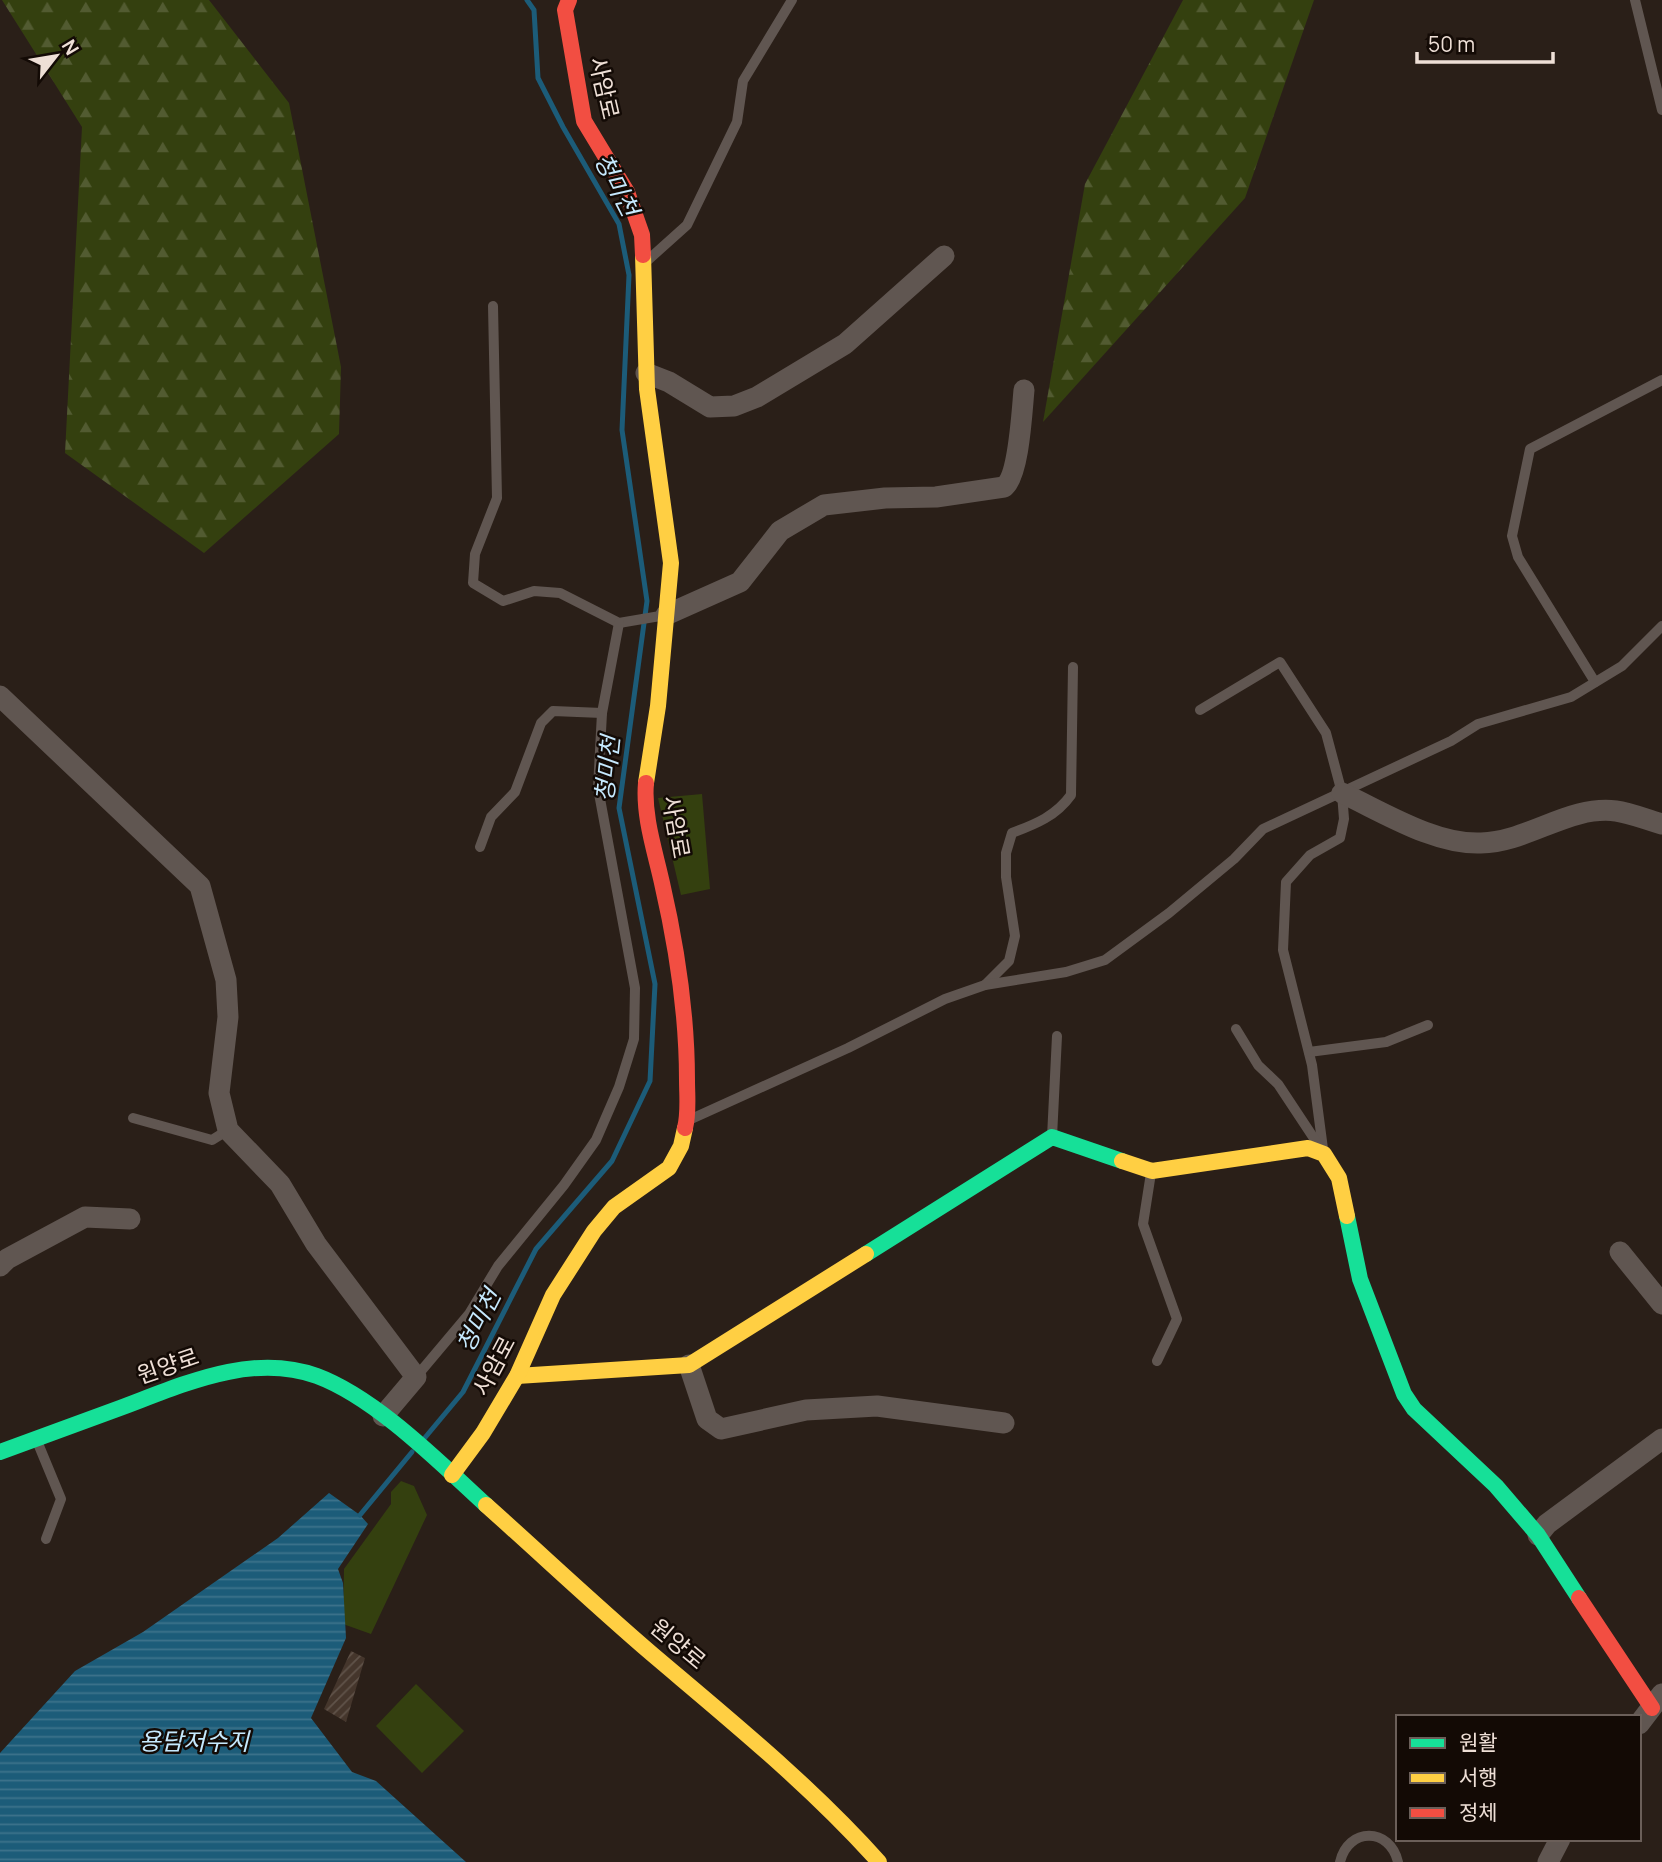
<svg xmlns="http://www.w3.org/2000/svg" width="1662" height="1862" font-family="Manrope,'Noto Sans KR',sans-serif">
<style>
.green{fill:#34400f}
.forest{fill:url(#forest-firs)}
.water{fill:url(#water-rules)}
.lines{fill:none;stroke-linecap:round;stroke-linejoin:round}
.stream{stroke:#1c5c79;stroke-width:5}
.building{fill:url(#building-hatch)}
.lane{stroke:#605651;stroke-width:10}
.street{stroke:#605651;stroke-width:21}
.fast{stroke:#16e098;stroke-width:16}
.slow{stroke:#ffcf43;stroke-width:16}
.jam{stroke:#f24e42;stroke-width:16}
.labels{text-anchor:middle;stroke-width:5;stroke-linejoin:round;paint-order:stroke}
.street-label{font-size:23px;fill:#eedfd6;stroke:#130a05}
.water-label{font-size:24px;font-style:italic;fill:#c6e9fe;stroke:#130a05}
</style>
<defs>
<pattern id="forest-firs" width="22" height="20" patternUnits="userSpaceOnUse" patternTransform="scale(1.75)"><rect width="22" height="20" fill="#34400f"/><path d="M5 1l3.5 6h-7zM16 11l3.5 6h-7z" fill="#525b31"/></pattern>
<pattern id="water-rules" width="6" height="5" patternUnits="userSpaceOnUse" patternTransform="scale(1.75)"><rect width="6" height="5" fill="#1c5c79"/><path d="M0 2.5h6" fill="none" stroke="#3d738b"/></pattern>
<pattern id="building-hatch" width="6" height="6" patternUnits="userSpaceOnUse" patternTransform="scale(1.75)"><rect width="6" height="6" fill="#45362c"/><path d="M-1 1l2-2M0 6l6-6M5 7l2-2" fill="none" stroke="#60534a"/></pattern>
</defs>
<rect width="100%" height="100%" fill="#2a1f18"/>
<g class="green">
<polygon points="702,794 710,889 681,895 658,798"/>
<polygon points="401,1481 414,1486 427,1515 371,1634 343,1624 344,1569 391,1504 391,1492"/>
<polygon points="416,1684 464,1731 422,1773 376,1726"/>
</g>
<g class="forest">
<polygon points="2,0 209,0 289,103 341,367 339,434 204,553 65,453 82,127"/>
<polygon points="1183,0 1314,0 1245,198 1043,422 1085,184"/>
</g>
<polygon class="water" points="329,1493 360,1515 368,1524 338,1569 343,1583 346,1638 311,1718 352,1772 376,1781 466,1862 0,1862 0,1753 75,1671 143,1632 278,1538"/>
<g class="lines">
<g class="stream">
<polyline points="423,1440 463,1392 536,1249 612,1161 650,1081 655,984 619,808 647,601 622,430 629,275 619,224 563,127 538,78 534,10 527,0"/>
<polyline points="360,1515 412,1452"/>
</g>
</g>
<polygon class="building" points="351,1651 365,1658 346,1722 324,1709"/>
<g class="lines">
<g class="lane">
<polyline points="1635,0 1662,110"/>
<polyline points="648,260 687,225 737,122 743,81 792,0"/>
<polyline points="493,306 497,498 475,554 473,583 503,601 534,591 560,593 619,623 666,615"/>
<polyline points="1595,682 1518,557 1512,536 1530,449 1662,380"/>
<polyline points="1200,710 1280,662 1326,733 1342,793 1344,819 1340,838 1310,855 1286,882 1283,950 1312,1065 1323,1149"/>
<polyline points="480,847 491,817 515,792 541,723 553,711 602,713"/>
<path d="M985 985 1009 961 1015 936 1006 877V853L1012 833C1036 824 1056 816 1071 795L1073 667"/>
<polyline points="1236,1029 1258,1065 1278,1084 1319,1146"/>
<polyline points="1309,1052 1386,1042 1428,1025"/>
<polyline points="133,1118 212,1140 228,1130"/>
<polyline points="689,1120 848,1048 945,999 985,985 1066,972 1105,960 1169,913 1234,859 1263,829 1451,741 1478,724 1571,697 1622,666 1662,626"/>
<polyline points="1052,1137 1057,1036"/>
<polyline points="1151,1173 1143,1224 1177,1319 1157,1361"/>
<polyline points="416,1377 469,1314 498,1266 564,1185 596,1140 619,1087 634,1039 635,988 598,788 602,713 619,623"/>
<polyline points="37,1441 61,1499 46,1539"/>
<path d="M1340 1862C1348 1827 1390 1827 1398 1862"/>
</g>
<g class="street">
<polyline points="646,373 669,382 710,407 734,406 757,397 845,344 944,256"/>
<path d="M666 615 740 582 780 531 824 505 885 498 936 497 1004 487C1019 476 1022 410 1024 390"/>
<polyline points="0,696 200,886 226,980 228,1017 219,1093 228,1130 280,1184 316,1244 416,1377 383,1416"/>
<path d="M1342 793C1383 812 1435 845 1481 843 1528 842 1569 805 1616 811 1631 813 1647 820 1662 824"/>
<polyline points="1620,1252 1662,1304"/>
<polyline points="0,1266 7,1259 85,1217 130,1219"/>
<polyline points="689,1365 707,1419 721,1429 806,1410 877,1406 1004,1423"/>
<polyline points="1538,1535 1547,1524 1662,1439"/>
<polyline points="1639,1724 1662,1694"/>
<polyline points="1548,1862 1560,1839"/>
</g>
<g class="fast">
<polyline points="1347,1216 1360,1279 1404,1394 1414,1409 1496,1486 1538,1535 1579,1598"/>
<polyline points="866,1254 1052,1137 1122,1161"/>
<path d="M0 1452C40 1437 80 1423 120 1408 182 1385 251 1352 317 1376 376 1398 440 1463 486 1505"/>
</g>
<g class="slow">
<polyline points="643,255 647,389 671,563 658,706 646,783"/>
<polyline points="1122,1161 1152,1171 1308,1148 1324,1154 1339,1178 1347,1216"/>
<polyline points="517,1376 689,1365 866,1254"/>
<polyline points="452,1475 483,1433 517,1376 553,1295 594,1231 614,1207 669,1168 681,1146 685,1128"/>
<path d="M486 1505C542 1555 596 1606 652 1654 731 1721 810 1785 879 1862"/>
</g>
<g class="jam">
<polyline points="569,0 565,10 584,121 627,192 642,235 643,255"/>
<path d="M646 783C643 816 655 851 662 883 677 948 687 1013 687 1080 687 1096 689 1113 685 1128"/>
<polyline points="1579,1598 1652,1708"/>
</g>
</g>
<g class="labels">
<g class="street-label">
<text transform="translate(604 88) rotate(77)" y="8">사암로</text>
<text transform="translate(676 827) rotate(80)" y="8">사암로</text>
<text transform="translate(168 1366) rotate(-19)" y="8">원양로</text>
<text transform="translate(494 1366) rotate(-62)" y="8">사암로</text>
<text transform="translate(678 1644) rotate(40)" y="8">원양로</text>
</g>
<g class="water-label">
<text transform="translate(616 185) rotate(63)" y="8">청미천</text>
<text transform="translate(608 769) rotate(-84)" y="8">청미천</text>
<text transform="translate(479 1321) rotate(-63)" y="8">청미천</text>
<text x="194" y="1750">용담저수지</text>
</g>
</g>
<rect x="1396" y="1715" width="245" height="126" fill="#130a05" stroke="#6b5f59" stroke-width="2"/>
<rect x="1410" y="1738" width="35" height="10" fill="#16e098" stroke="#6b5f59" stroke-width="2"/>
<text x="1459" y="1750" font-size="21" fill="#eedfd6">원활</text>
<rect x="1410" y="1773" width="35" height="10" fill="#ffcf43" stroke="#6b5f59" stroke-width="2"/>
<text x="1459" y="1785" font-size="21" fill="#eedfd6">서행</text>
<rect x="1410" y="1808" width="35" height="10" fill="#f24e42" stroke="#6b5f59" stroke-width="2"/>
<text x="1459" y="1820" font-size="21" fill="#eedfd6">정체</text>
<g transform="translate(56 56) rotate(59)" stroke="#130a05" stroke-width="5" paint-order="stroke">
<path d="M0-5L12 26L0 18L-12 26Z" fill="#eedfd6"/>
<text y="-10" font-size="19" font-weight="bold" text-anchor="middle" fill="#eedfd6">N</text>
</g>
<path d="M1417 52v10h136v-10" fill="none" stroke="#eedfd6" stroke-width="3.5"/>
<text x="1428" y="52" font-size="21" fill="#eedfd6" stroke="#130a05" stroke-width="5" paint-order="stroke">50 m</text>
</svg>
